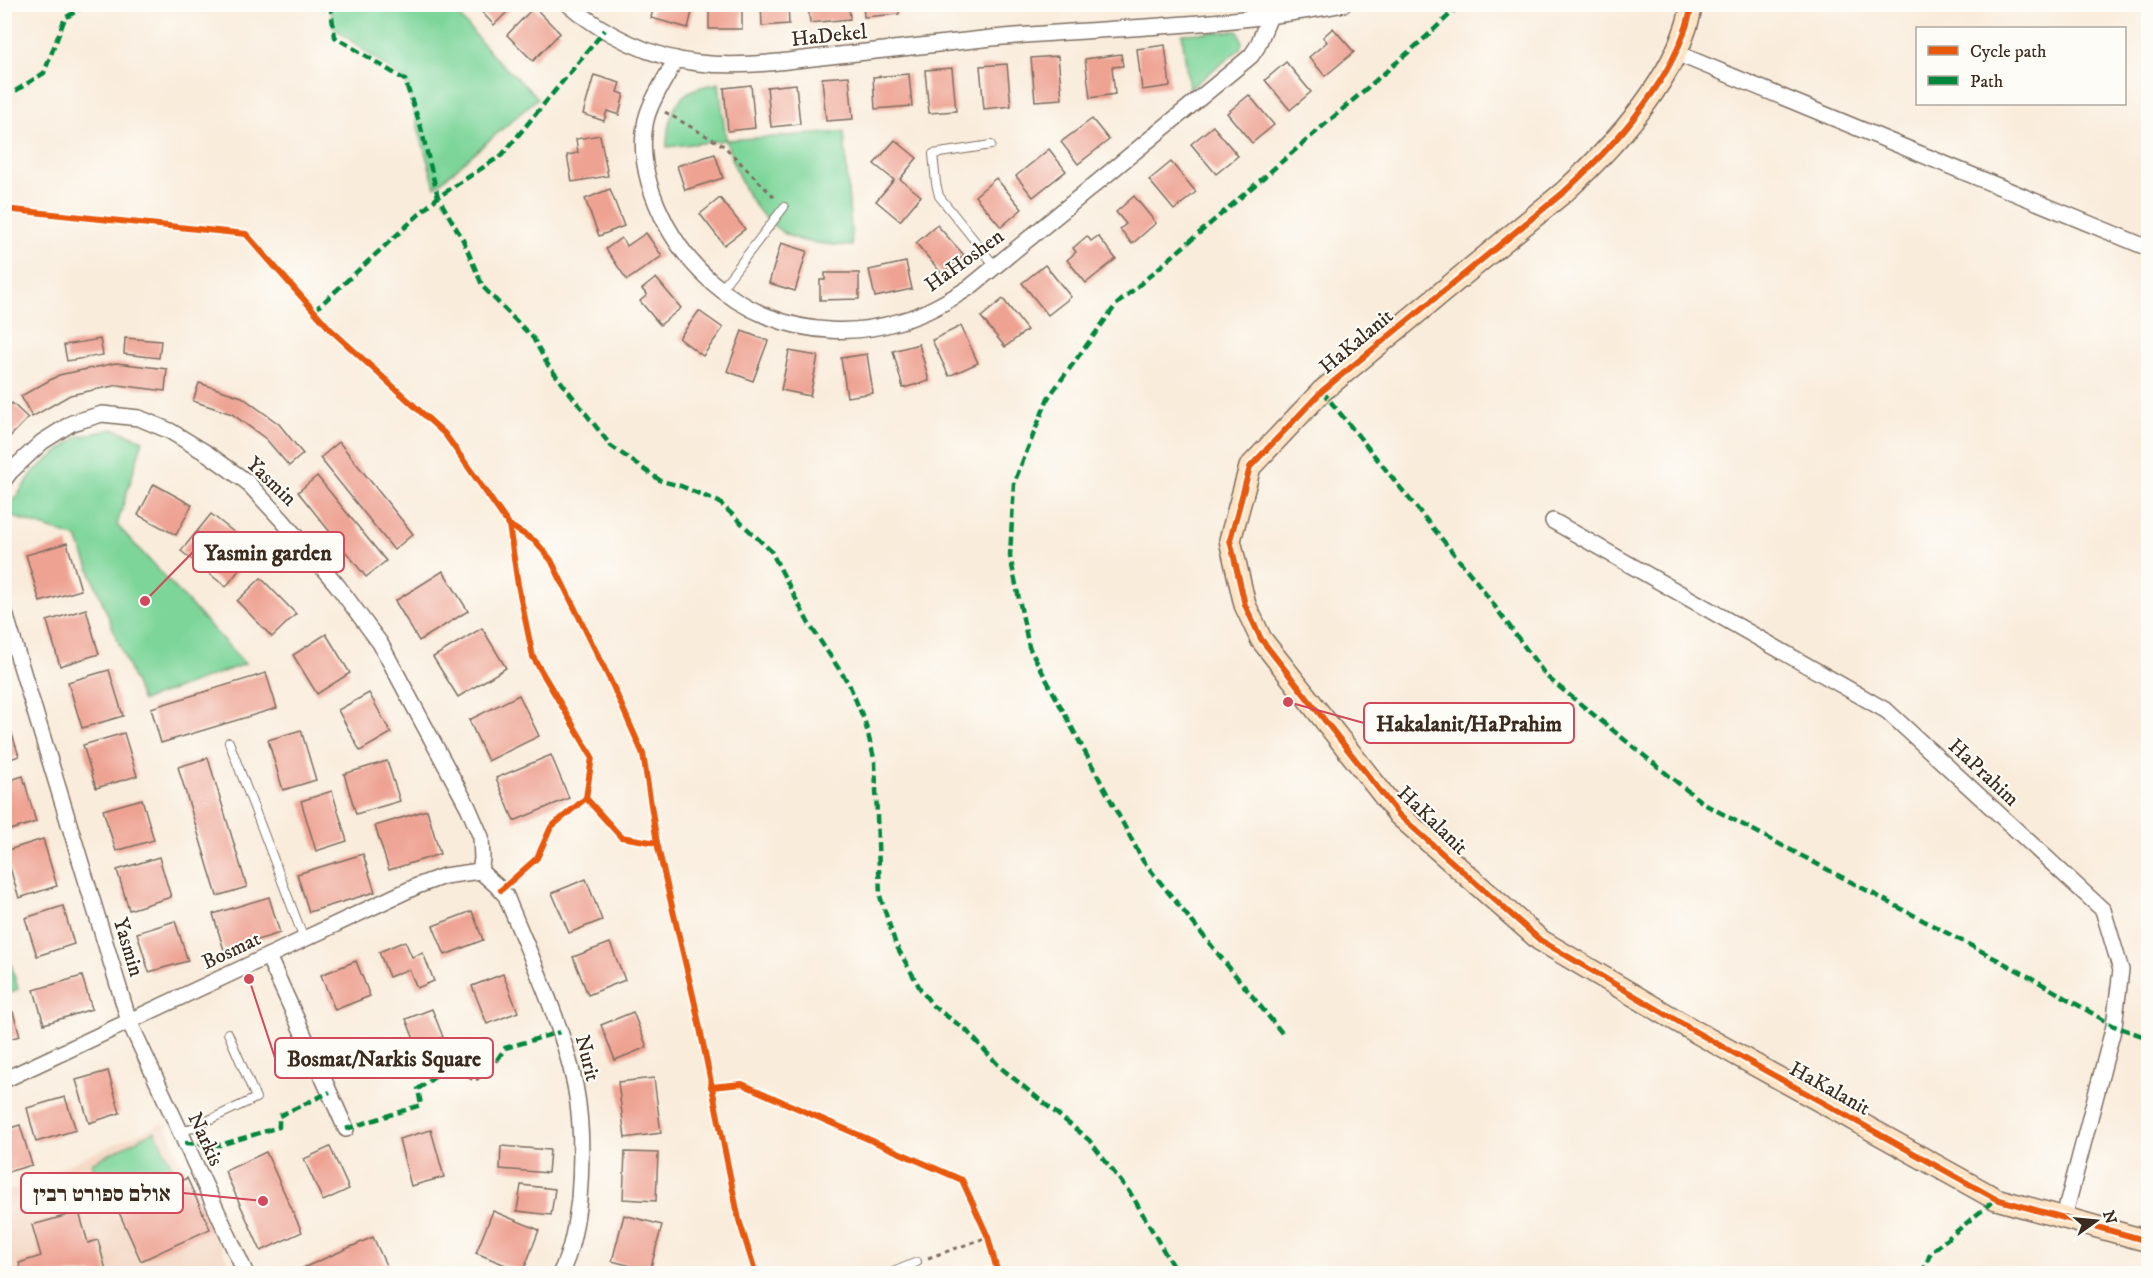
<svg xmlns="http://www.w3.org/2000/svg" width="2153" height="1278" font-family="'IM FELL DW Pica','Frank Ruhl Libre',serif">
<style>
.built{fill:#f3d4bf}
.green{fill:#7dd59a;stroke:#5c805c;stroke-width:1.5}
.building{fill:#eea292}
.lines{fill:none;stroke-linecap:round;stroke-linejoin:round}
.lane-casing{stroke:#7e6e60;stroke-width:10}
.street-casing{stroke:#7e6e60;stroke-width:18}
.secondary-casing{stroke:#7e6e60;stroke-width:24}
.path{stroke:#7e6e60;stroke-width:3;stroke-dasharray:4.5 4.5;stroke-linecap:butt}
.lane{stroke:#fff;stroke-width:8}
.street{stroke:#fff;stroke-width:15}
.secondary{stroke:#fee4c5;stroke-width:21}
.quiet{stroke:#00873e;stroke-width:4.5;stroke-dasharray:9 4.5;stroke-linecap:butt}
.cycleway-casing{stroke:#fdfcf7;stroke-width:10}
.cycleway{stroke:#e8590c;stroke-width:6}
.labels{text-anchor:middle;stroke-width:4.5;stroke-linejoin:round;paint-order:stroke}
.street-label{font-size:21px;fill:#3b2a1e;stroke:#fdfcf7}
.leader{fill:none;stroke:#d1495b;stroke-width:2}
.callout-dot{fill:#d1495b;stroke:#fdfcf7;stroke-width:2}
.callout{fill:#fdfcf7;stroke:#d1495b;stroke-width:2}
.callout-label{font-size:22px;text-anchor:middle;font-weight:bold;fill:#3b2a1e}
</style>
<rect width="100%" height="100%" fill="#fdfcf7"/>
<filter id="ink" filterUnits="userSpaceOnUse"><feTurbulence type="fractalNoise" baseFrequency=".0167" numOctaves="2"/><feDisplacementMap in="SourceGraphic" scale="12" xChannelSelector="R" yChannelSelector="G"/><feConvolveMatrix kernelMatrix="1 2 1 2 8 2 1 2 1" color-interpolation-filters="sRGB"/></filter>
<filter id="wash" filterUnits="userSpaceOnUse"><feTurbulence type="fractalNoise" baseFrequency=".008" numOctaves="4" result="noise"/><feDisplacementMap in="SourceGraphic" scale="24" xChannelSelector="R" yChannelSelector="G"/><feGaussianBlur stdDeviation="1.35" result="paint"/><feColorMatrix in="noise" values="0 0 0 0 0 0 0 0 0 0 0 0 0 0 0 0 0 1.4 0 .05"/><feComposite in="paint" operator="in"/></filter>
<g filter="url(#wash)">
<rect width="100%" height="100%" fill="#f9ecdb"/>
<polygon class="built" points="164,1122 233,1273 5,1273 4,1193"/>
<g class="green">
<polygon points="330,5 450,5 493,56 538,98 435,187 405,81 333,27"/>
<polygon points="1238,31 1242,42 1240,49 1189,89 1182,34"/>
<path d="M719 83 726 140 844 132 852 246C831 245 802 244 784 233 751 212 736 176 726 140L667 147C667 125 673 97 695 89 703 86 712 85 719 83Z"/>
<polygon points="114,429 143,440 117,525 245,664 142,701 77,538 5,514 34,471 77,437"/>
<polygon points="4,940 18,989 5,996 4,996"/>
<polygon points="155,1131 175,1173 111,1205 91,1163"/>
</g>
<g id="blocks">
<g class="building">
<polygon points="474,4 515,4 494,25"/>
<polygon points="654,4 694,4 688,28 651,18"/>
<rect x="709" y="4" width="33" height="25"/>
<polygon points="761,4 788,4 789,24 762,26"/>
<polygon points="808,4 849,4 850,19 810,23"/>
<polygon points="863,4 899,4 899,14 864,17"/>
<polygon points="922,4 950,4 950,9 923,11"/>
<polygon points="534,7 560,33 533,61 507,35"/>
<polygon points="1333,28 1354,52 1325,76 1309,57 1327,42 1323,37"/>
<polygon points="1165,45 1170,86 1142,90 1137,49"/>
<polygon points="1121,54 1123,66 1112,67 1115,94 1090,98 1085,59"/>
<polygon points="1058,56 1062,99 1035,101 1031,58"/>
<polygon points="1286,62 1311,92 1290,110 1265,80"/>
<polygon points="1007,64 1011,106 984,109 980,66"/>
<polygon points="952,68 956,111 929,113 925,70"/>
<polygon points="909,74 912,106 875,109 873,77"/>
<polygon points="594,75 620,83 617,92 624,94 619,115 607,111 604,121 583,114"/>
<polygon points="849,76 853,119 826,121 822,78"/>
<polygon points="796,84 800,124 771,127 767,87"/>
<polygon points="751,85 755,128 728,131 724,88"/>
<polygon points="1249,95 1274,125 1252,143 1227,113"/>
<polygon points="1092,119 1109,140 1078,164 1061,142"/>
<polygon points="1213,126 1238,156 1216,174 1191,144"/>
<polygon points="600,135 608,176 572,182 567,155 578,153 576,139"/>
<polygon points="895,140 917,158 900,179 921,196 900,221 876,201 894,180 874,164"/>
<polygon points="1049,149 1066,171 1033,197 1016,176"/>
<polygon points="715,154 723,178 685,190 677,166"/>
<polygon points="1171,162 1196,192 1174,210 1149,180"/>
<polygon points="996,178 1022,209 1001,227 975,196"/>
<polygon points="610,189 624,226 599,236 585,199"/>
<polygon points="1134,196 1156,223 1132,244 1120,229 1126,224 1116,212"/>
<polygon points="720,198 745,229 724,245 700,214"/>
<polygon points="937,225 964,255 942,274 916,243"/>
<polygon points="646,233 662,256 627,280 606,249 621,238 627,246"/>
<polygon points="1087,236 1091,241 1098,236 1116,259 1086,283 1067,260 1076,252 1073,248"/>
<polygon points="781,243 807,251 795,291 769,283"/>
<polygon points="906,262 912,289 875,297 869,270"/>
<polygon points="1045,265 1071,297 1048,315 1022,283"/>
<polygon points="825,273 859,273 859,299 820,300 820,280 825,280"/>
<polygon points="656,278 681,308 660,325 640,301 647,295 642,289"/>
<polygon points="1003,299 1027,330 1005,347 981,317"/>
<polygon points="699,311 723,328 703,356 679,338"/>
<polygon points="961,326 978,363 949,376 932,340"/>
<polygon points="742,331 768,341 753,381 727,371"/>
<polygon points="125,338 161,341 159,358 124,354"/>
<polygon points="100,339 103,355 67,361 64,345"/>
<polygon points="919,344 929,381 903,388 893,351"/>
<polygon points="789,351 818,356 810,396 781,390"/>
<polygon points="867,354 873,393 847,397 841,358"/>
<polygon points="116,363 167,369 165,391 118,385 70,395 32,417 21,396 59,375"/>
<polygon points="199,383 242,397 279,424 303,454 289,466 266,439 232,414 193,401"/>
<polygon points="12,403 28,418 4,443 4,411"/>
<polygon points="339,442 413,534 394,550 320,458"/>
<polygon points="317,476 386,561 366,577 298,492"/>
<polygon points="154,484 192,505 176,535 138,515"/>
<polygon points="211,514 255,549 226,587 181,551"/>
<polygon points="67,543 81,590 40,602 26,555"/>
<polygon points="443,571 468,611 419,641 395,601"/>
<polygon points="261,578 296,614 272,637 237,601"/>
<polygon points="86,609 99,654 60,666 47,621"/>
<polygon points="482,628 506,668 458,697 433,657"/>
<polygon points="326,634 350,673 317,694 293,655"/>
<polygon points="109,670 123,716 82,728 68,682"/>
<polygon points="266,673 277,708 161,743 151,708"/>
<polygon points="369,693 391,733 360,751 338,710"/>
<polygon points="519,695 539,736 488,761 469,720"/>
<polygon points="4,709 19,756 4,761"/>
<polygon points="301,730 316,780 283,790 268,740"/>
<polygon points="124,733 137,776 96,788 83,745"/>
<polygon points="551,755 569,798 514,821 496,778"/>
<polygon points="208,758 247,887 217,896 178,767"/>
<polygon points="387,761 400,801 356,814 344,774"/>
<polygon points="23,776 36,822 4,832 4,782"/>
<polygon points="332,791 347,841 316,851 301,801"/>
<polygon points="142,799 154,840 116,851 103,810"/>
<polygon points="427,810 440,854 389,870 375,826"/>
<polygon points="43,839 57,886 19,898 5,851"/>
<polygon points="363,854 375,892 309,912 297,874"/>
<polygon points="159,857 171,897 129,910 117,870"/>
<polygon points="586,879 602,920 569,933 552,893"/>
<polygon points="269,897 280,933 224,950 213,914"/>
<polygon points="63,906 74,944 37,956 25,918"/>
<polygon points="472,911 483,940 445,955 433,926"/>
<polygon points="175,921 188,961 149,972 137,933"/>
<polygon points="405,941 412,957 423,953 434,981 417,988 409,969 389,977 379,952"/>
<polygon points="610,943 625,980 588,995 573,957"/>
<polygon points="356,961 370,996 335,1010 321,975"/>
<polygon points="503,974 518,1012 487,1024 472,986"/>
<polygon points="82,976 92,1009 44,1024 34,990"/>
<polygon points="432,1009 443,1037 417,1047 406,1019"/>
<polygon points="13,1012 20,1036 4,1040 4,1015"/>
<polygon points="633,1012 647,1047 615,1060 601,1025"/>
<polygon points="108,1071 120,1113 89,1123 76,1080"/>
<polygon points="654,1078 661,1133 625,1138 618,1082"/>
<polygon points="65,1097 76,1130 36,1142 27,1108"/>
<polygon points="20,1125 32,1165 4,1173 4,1130"/>
<polygon points="431,1130 444,1177 411,1186 399,1139"/>
<polygon points="501,1146 550,1150 548,1173 500,1169"/>
<polygon points="330,1147 349,1189 323,1201 304,1159"/>
<polygon points="266,1152 302,1232 261,1251 225,1171"/>
<polygon points="625,1152 658,1153 656,1201 623,1199"/>
<polygon points="187,1178 210,1229 141,1261 118,1210"/>
<polygon points="521,1185 555,1189 551,1215 517,1211"/>
<polygon points="493,1211 539,1230 523,1272 476,1253"/>
<polygon points="79,1212 88,1243 98,1240 107,1274 22,1274 19,1263 41,1256 32,1225"/>
<polygon points="624,1215 662,1225 650,1271 612,1261"/>
<polygon points="373,1237 390,1274 305,1274 303,1268"/>
</g>
</g>
</g>
<g filter="url(#ink)">
<use href="#blocks" fill-opacity="0" stroke="#7e6e60" stroke-width="1.5"/>
<g class="lines">
<defs>
<g id="lane">
<polyline points="991,145 933,154 936,183 939,196 995,266"/>
<polyline points="721,289 784,207"/>
<polyline points="229,742 304,939"/>
<polyline points="181,1133 256,1098 228,1033"/>
<polyline points="888,1274 917,1262"/>
</g>
<g id="street">
<path d="M568 4C603 34 652 58 698 63 739 68 780 62 821 57 878 51 935 44 992 38 1109 27 1228 27 1344 4"/>
<polyline points="1676,53 2148,248"/>
<path d="M676 59C666 78 648 104 645 125 639 159 651 196 667 226 713 310 808 350 901 321 926 314 948 301 970 287L1251 56 1257 47 1270 16"/>
<polyline points="4,480 10,472 42,442 72,423 102,414 139,418 170,431 208,454 247,482 282,520 337,585 380,643 468,807 481,837 482,859 480,871"/>
<polyline points="1553,521 1887,711 2103,910 2121,970 2114,1026 2064,1217"/>
<polyline points="4,610 129,1021 246,1274"/>
<path d="M480 871 497 886 506 896C531 958 561 1020 575 1085 582 1121 582 1162 579 1199 576 1223 572 1251 560 1274"/>
<polyline points="268,956 346,1129"/>
<polyline points="4,1080 417,886 444,876 480,871"/>
</g>
<path id="secondary" d="M1692 4C1679 76 1616 144 1564 192L1322 391 1250 467 1230 540 1245 605 1261 639 1399 815 1540 940 1696 1032 1996 1199 2148 1241"/>
</defs>
<use href="#lane" class="lane-casing"/>
<use href="#street" class="street-casing"/>
<use href="#secondary" class="secondary-casing"/>
<g class="path">
<polyline points="665,112 724,146 776,199"/>
<polyline points="453,1068 475,1081 489,1070 497,1060"/>
<polyline points="928,1258 988,1237"/>
</g>
<use href="#lane" class="lane"/>
<use href="#street" class="street"/>
<use href="#secondary" class="secondary"/>
<g class="quiet">
<polyline points="330,4 335,37 405,80 421,128 438,197 502,155 605,30"/>
<polyline points="4,98 44,73 65,18 88,4"/>
<polyline points="314,311 438,197 463,240 483,287 533,338 548,365 611,446 661,481 681,486 719,502 771,551 809,624 849,684 865,722 875,762 880,896 896,945 921,990 933,1006 966,1030 1001,1068 1089,1140 1133,1197 1177,1274"/>
<polyline points="1322,391 1476,581 1547,677 1704,804 2030,977 2114,1026 2148,1038"/>
<polyline points="1282,1033 1143,861 1029,647 1010,556 1014,483 1048,398 1116,305 1426,37 1461,4"/>
<polyline points="497,1060 505,1048 560,1032"/>
<polyline points="346,1129 421,1105 418,1089 439,1074 453,1068"/>
<polyline points="185,1143 220,1145 279,1127 279,1116 330,1092"/>
<polyline points="1922,1274 1931,1252 1996,1199"/>
</g>
<defs>
<g id="cycleway">
<path d="M1692 4C1679 76 1616 144 1564 192L1322 391 1250 467 1230 540 1245 605 1261 639 1399 815 1540 940 1696 1032 1996 1199 2148 1241"/>
<polyline points="4,209 246,234 330,329 445,434 509,525 518,585 533,657 592,757 586,798 551,827 537,858 501,890"/>
<polyline points="509,525 535,541 551,560 613,686 643,754 657,843 695,1004 739,1220 756,1274"/>
<polyline points="586,798 621,837 657,843"/>
<polyline points="711,1087 742,1084 962,1180 988,1237 998,1274"/>
</g>
</defs>
<use href="#cycleway" class="cycleway-casing"/>
<use href="#cycleway" class="cycleway"/>
</g>
</g>
<g class="labels">
<g class="street-label">
<text transform="translate(829 35) rotate(-6)" y="7">HaDekel</text>
<text transform="translate(964 260) rotate(-36)" y="7">HaHoshen</text>
<text transform="translate(1356 341) rotate(-40)" y="7">HaKalanit</text>
<text transform="translate(272 481) rotate(44)" y="7">Yasmin</text>
<text transform="translate(1984 772) rotate(43)" y="7">HaPrahim</text>
<text transform="translate(1433 820) rotate(44)" y="7">HaKalanit</text>
<text transform="translate(129 947) rotate(73)" y="7">Yasmin</text>
<text transform="translate(231 950) rotate(-25)" y="7">Bosmat</text>
<text transform="translate(588 1058) rotate(76)" y="7">Nurit</text>
<text transform="translate(1830 1088) rotate(29)" y="7">HaKalanit</text>
<text transform="translate(206 1139) rotate(65)" y="7">Narkis</text>
</g>
</g>
<path class="leader" d="M145 601L193 552M1288 702L1364 723M249 979L275 1058M263 1201L183 1193"/>
<g class="callout-dot">
<circle cx="145" cy="601" r="6"/>
<circle cx="1288" cy="702" r="6"/>
<circle cx="249" cy="979" r="6"/>
<circle cx="263" cy="1201" r="6"/>
</g>
<g class="callout">
<rect x="193" y="532" width="151" height="40" rx="6"/>
<rect x="1364" y="703" width="210" height="40" rx="6"/>
<rect x="275" y="1038" width="218" height="40" rx="6"/>
<rect x="21" y="1173" width="162" height="40" rx="6"/>
</g>
<g class="callout-label">
<text x="268" y="560">Yasmin garden</text>
<text x="1469" y="731">Hakalanit/HaPrahim</text>
<text x="384" y="1066">Bosmat/Narkis Square</text>
<text x="102" y="1201">אולם ספורט רבין</text>
</g>
<rect width="2153" height="1278" fill="none" stroke="#fdfcf7" stroke-width="24"/>
<rect x="1916" y="27" width="210" height="78" fill="#fdfcf7" stroke="#afa8a0" stroke-width="1.5"/>
<rect x="1928" y="46" width="30" height="9" fill="#e8590c" stroke="#afa8a0" stroke-width="1.5"/>
<text x="1970" y="57" font-size="18" fill="#3b2a1e">Cycle path</text>
<rect x="1928" y="76" width="30" height="9" fill="#00873e" stroke="#afa8a0" stroke-width="1.5"/>
<text x="1970" y="87" font-size="18" fill="#3b2a1e">Path</text>
<g transform="translate(2096 1221) rotate(75)" stroke="#fdfcf7" stroke-width="4.5" paint-order="stroke">
<path d="M0-4.5L10 22L0 15L-10 22Z" fill="#3b2a1e"/>
<text y="-9" font-size="16" font-weight="bold" text-anchor="middle" fill="#3b2a1e">N</text>
</g>
</svg>
